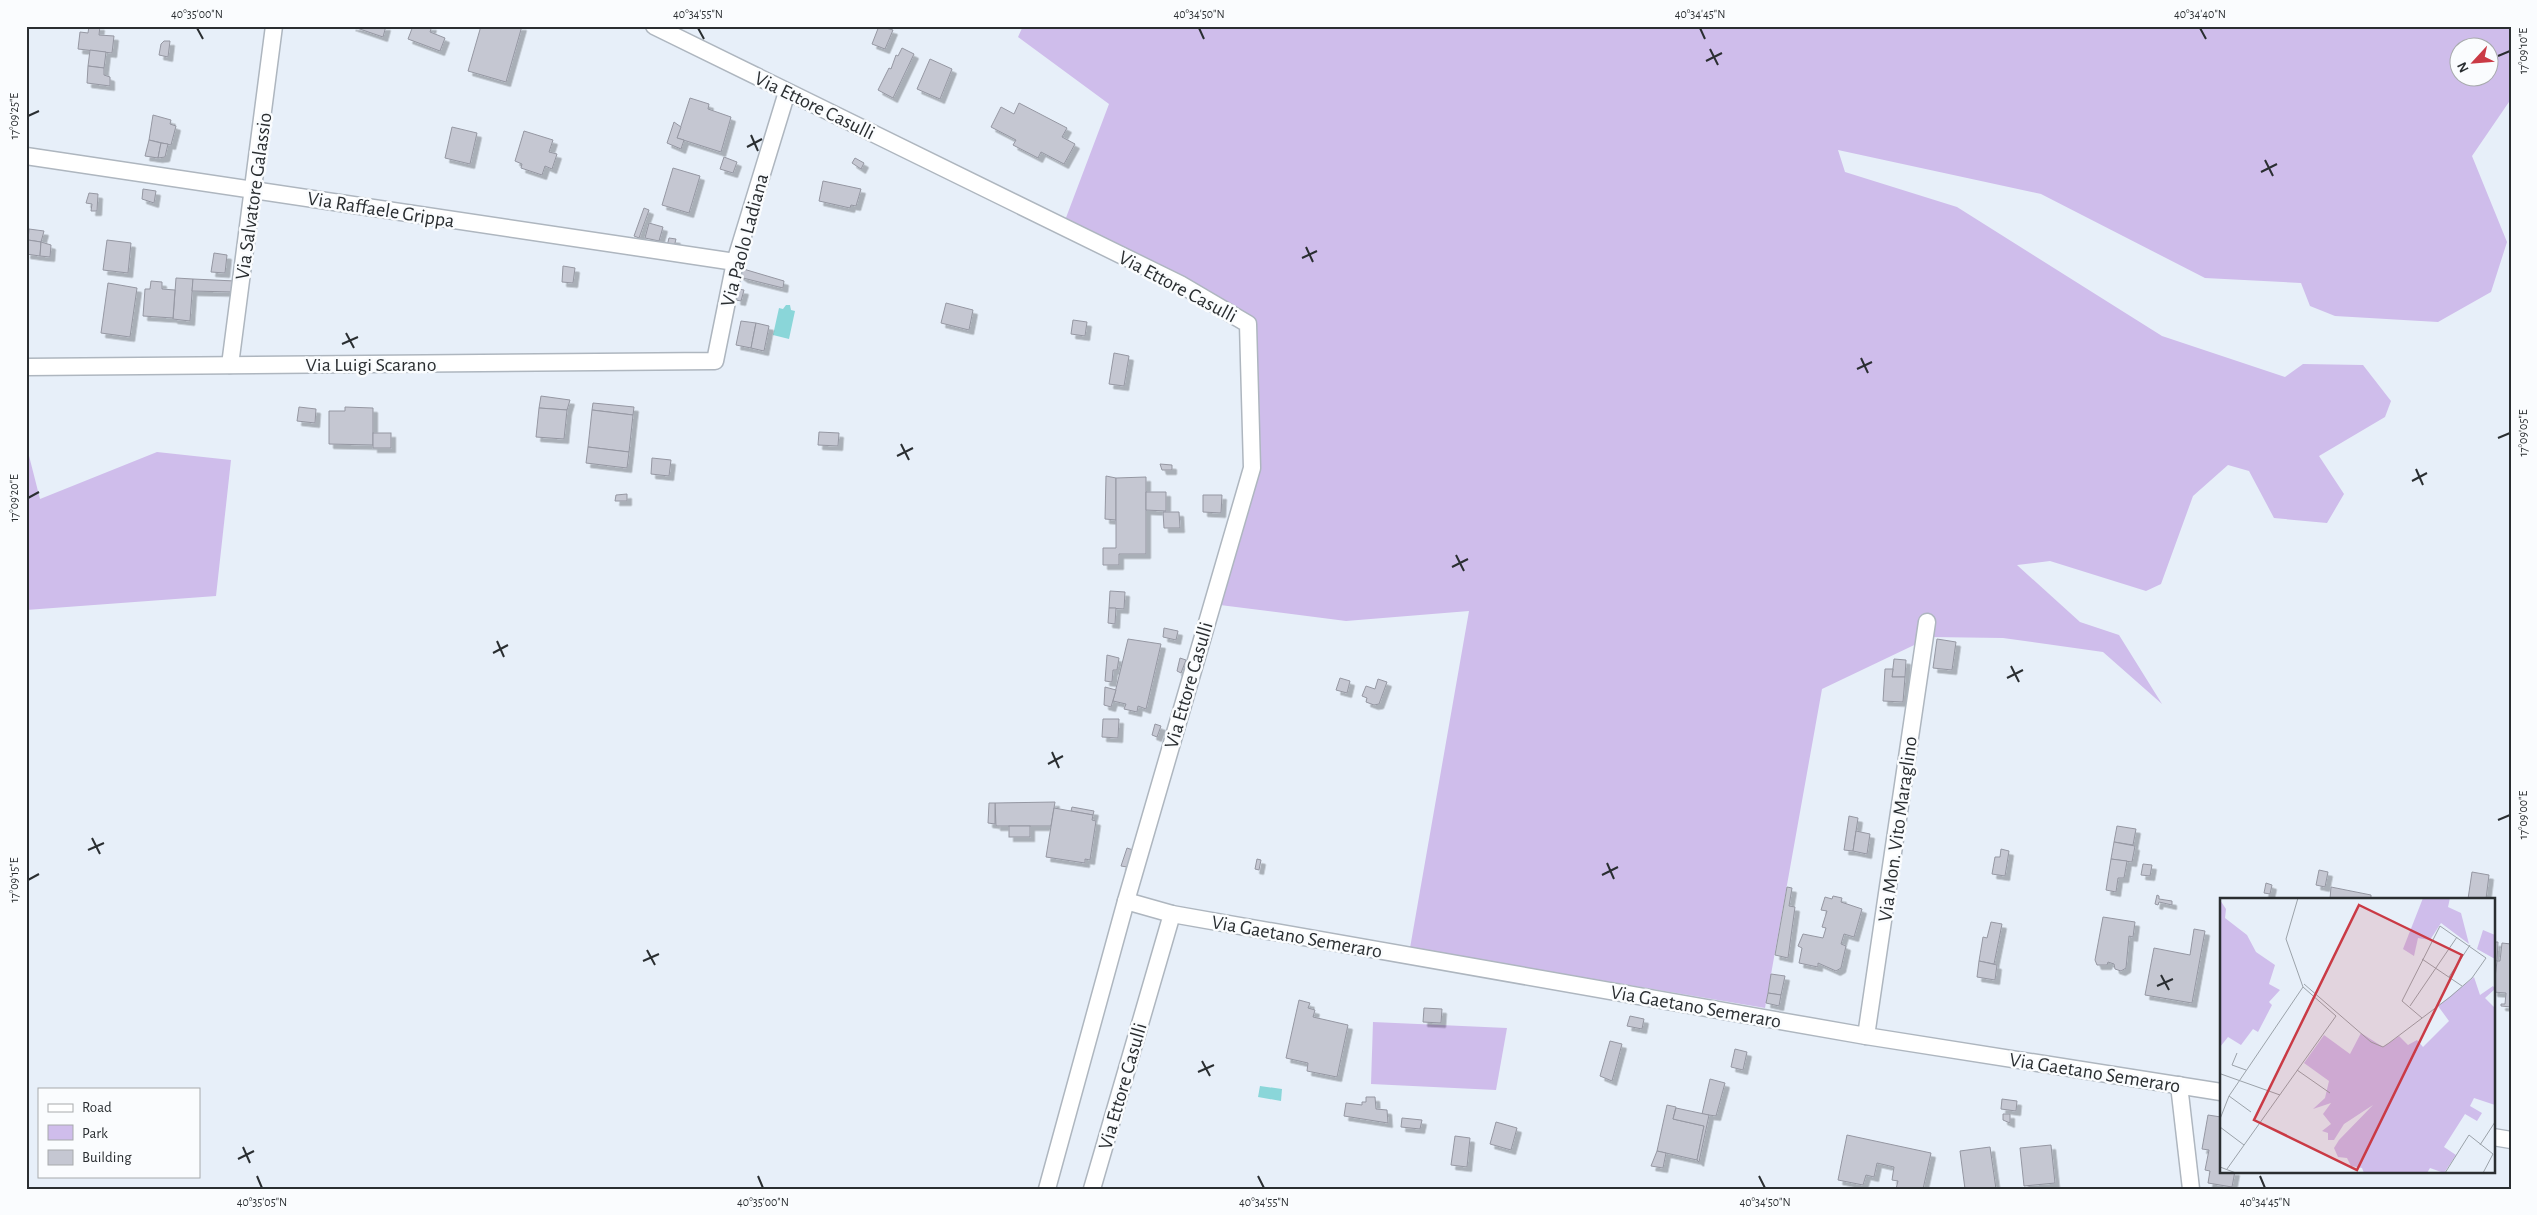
<svg xmlns="http://www.w3.org/2000/svg" width="2537" height="1215" font-family="'Alegreya Sans',sans-serif">
<style>
.green{fill:#cfbdeb;fill-rule:evenodd}
.water{fill:#8ad6d9}
.building{fill:#c5c7d2;stroke:#9597a2;filter:url(#shadow)}
.lines{fill:none;stroke-linecap:round;stroke-linejoin:round}
.minor-casing{stroke:#aeb6bf;stroke-width:19}
.minor{stroke:#fff;stroke-width:16}
.ticks{fill:none;stroke:#2a2e31;stroke-width:2}
.labels{text-anchor:middle;stroke-width:5;stroke-linejoin:round;paint-order:stroke}
.street-label{font-size:20px;fill:#2a2e31;stroke:#fafcfe}
.inset-road{fill:none;stroke:#9ba2a9;stroke-width:1}
.view{fill:#ca3a45;fill-opacity:0.15;stroke:#ca3a45;stroke-width:2.5}
.inset-edge{fill:none;stroke:#2a2e31;stroke-width:2.5}
.neatline{fill:none;stroke:#2a2e31;stroke-width:2}
.ticks-label{font-size:12px;text-anchor:middle;fill:#2a2e31}
</style>
<defs>
<filter id="shadow"><feDropShadow dx="4.5" dy="4.5" stdDeviation="0" flood-color="#0004"/></filter>
</defs>
<rect width="100%" height="100%" fill="#e7eff9"/>
<g class="green">
<path d="M1023 26H2511V99L2472 156 2507 242 2491 292 2438 322 2335 316 2310 306 2301 283 2205 278 2041 194 1838 150 1845 172 1957 207 2162 336 2285 377 2303 364 2363 365 2391 401 2385 417 2319 456 2344 494 2327 523 2274 518 2249 471 2228 465 2193 496 2161 584 2146 591 2050 561 2017 565 2080 622 2119 635 2162 704 2103 652 2003 638 1931 637 1822 689 1765 1008 1410 948 1469 611 1346 621 1220 605 1256 466 1249 326 1064 223 1109 104 1018 37ZM2460 48H2490V78H2460Z"/>
<polygon points="26,444 40,499 157,452 231,460 216,596 26,610"/>
<polygon points="1373,1022 1507,1028 1496,1090 1371,1084"/>
</g>
<g class="water">
<polygon points="786,305 790,305 791,310 795,311 789,339 773,335 779,308 783,309"/>
<polygon points="1260,1086 1282,1089 1281,1101 1258,1097"/>
</g>
<g class="building">
<polygon points="89,26 100,26 99,35 114,36 112,53 78,49 80,32 88,33"/>
<polygon points="351,26 386,26 383,37"/>
<polygon points="413,26 432,26 430,32 445,38 440,51 408,39"/>
<polygon points="481,26 522,26 506,82 468,71"/>
<polygon points="879,26 893,30 885,49 872,44"/>
<polygon points="164,41 170,41 168,57 159,55 161,44"/>
<polygon points="902,48 914,54 893,98 878,90 889,68 891,69 896,55 898,56"/>
<polygon points="90,50 106,52 104,68 88,66"/>
<polygon points="930,59 952,69 940,99 917,89"/>
<polygon points="88,66 104,68 104,75 110,77 110,86 87,83"/>
<polygon points="690,98 709,104 708,109 731,117 721,152 677,138"/>
<polygon points="1019,103 1067,128 1062,137 1075,144 1064,164 1041,152 1038,158 1013,145 1016,140 991,127 1001,107 1014,114"/>
<polygon points="153,115 171,120 170,124 176,126 171,145 149,140"/>
<polygon points="674,122 681,127 677,138 684,140 681,149 667,143"/>
<polygon points="452,127 477,133 470,164 445,158"/>
<polygon points="524,131 553,140 549,152 557,154 552,169 545,166 542,175 521,168 522,164 515,161"/>
<polygon points="149,140 161,143 158,158 145,156"/>
<polygon points="161,143 168,144 165,157 158,158"/>
<polygon points="724,157 737,162 733,173 720,169"/>
<polygon points="855,158 864,163 861,169 852,163"/>
<polygon points="673,168 700,176 689,213 662,205"/>
<polygon points="823,181 861,189 856,206 851,205 850,208 819,201"/>
<polygon points="143,189 156,191 154,203 142,199"/>
<polygon points="89,193 98,194 97,211 91,211 92,204 86,203"/>
<polygon points="644,208 649,210 639,238 634,236"/>
<polygon points="649,223 663,227 659,241 645,238"/>
<polygon points="29,229 44,231 41,242 28,240"/>
<polygon points="669,238 676,239 674,247 667,246"/>
<polygon points="28,240 41,242 40,256 26,254"/>
<polygon points="107,240 131,243 128,273 103,270"/>
<polygon points="41,242 51,245 50,257 40,256"/>
<polygon points="214,253 227,255 225,273 211,272"/>
<polygon points="563,266 575,268 573,283 562,282"/>
<polygon points="740,268 784,281 783,288 743,278 739,275"/>
<polygon points="176,278 193,279 190,321 173,319"/>
<polygon points="193,279 235,281 233,292 192,291"/>
<polygon points="151,281 162,282 162,289 175,290 173,318 143,316 145,289 150,289"/>
<polygon points="108,283 137,288 130,337 101,333"/>
<polygon points="738,289 744,290 741,301 736,300"/>
<polygon points="946,303 973,310 969,330 941,323"/>
<polygon points="1073,320 1087,322 1085,336 1071,334"/>
<polygon points="741,321 756,323 751,348 736,345"/>
<polygon points="756,323 769,326 764,351 751,348"/>
<polygon points="1114,353 1129,356 1124,386 1109,384"/>
<polygon points="541,396 570,400 567,410 539,408"/>
<polygon points="593,403 634,407 633,415 592,410"/>
<polygon points="299,407 316,409 315,423 297,421"/>
<polygon points="345,407 373,408 373,445 329,444 329,411 345,411"/>
<polygon points="539,408 567,410 564,439 536,437"/>
<polygon points="592,410 633,415 629,452 588,447"/>
<polygon points="819,432 839,433 838,446 818,445"/>
<rect x="373" y="433" width="18" height="15"/>
<polygon points="588,447 629,452 627,468 586,463"/>
<polygon points="652,458 671,460 669,476 651,474"/>
<polygon points="1160,464 1172,465 1172,470 1162,470"/>
<polygon points="1106,476 1116,478 1116,520 1105,519"/>
<polygon points="1146,477 1146,554 1119,554 1119,565 1103,565 1103,548 1116,548 1116,478"/>
<polygon points="1146,492 1166,492 1166,511 1146,510"/>
<polygon points="627,494 627,501 615,501 616,495"/>
<polygon points="1203,495 1222,495 1221,513 1203,512"/>
<polygon points="1163,512 1179,512 1180,528 1164,528"/>
<polygon points="1110,591 1125,592 1124,609 1109,608"/>
<polygon points="1109,608 1116,608 1115,624 1108,623"/>
<polygon points="1164,628 1178,631 1176,640 1163,637"/>
<polygon points="1128,639 1161,644 1146,709 1138,706 1137,712 1124,709 1126,704 1113,701"/>
<polygon points="1937,639 1956,642 1952,670 1933,668"/>
<polygon points="1107,655 1119,658 1117,670 1113,670 1112,682 1105,681"/>
<polygon points="1180,658 1186,660 1181,673 1177,671"/>
<polygon points="1894,659 1906,660 1905,677 1892,677"/>
<polygon points="1885,669 1893,669 1892,677 1905,677 1903,702 1883,701"/>
<polygon points="1340,678 1350,681 1347,693 1336,690"/>
<polygon points="1378,679 1387,682 1379,704 1374,705 1366,702 1367,698 1362,696 1366,686 1375,689"/>
<polygon points="1105,687 1116,690 1111,707 1104,705"/>
<polygon points="1103,719 1119,719 1118,738 1102,737"/>
<polygon points="1155,724 1161,726 1157,737 1152,735"/>
<polygon points="1055,802 1051,826 996,826 995,803"/>
<polygon points="989,803 995,803 995,824 988,823"/>
<polygon points="1072,807 1094,811 1093,815 1071,811"/>
<polygon points="1054,808 1093,815 1092,820 1096,821 1090,860 1085,859 1085,863 1046,857"/>
<polygon points="1849,816 1858,818 1853,851 1844,850"/>
<rect x="1009" y="826" width="21" height="11"/>
<polygon points="2117,826 2136,829 2133,845 2114,842"/>
<polygon points="1856,831 1870,834 1867,854 1853,851"/>
<polygon points="2114,842 2135,846 2132,862 2111,859"/>
<polygon points="1127,848 1133,850 1127,867 1121,866"/>
<polygon points="2001,849 2009,851 2005,876 1992,874 1995,857 2000,857"/>
<polygon points="1257,859 1261,860 1259,870 1255,869"/>
<polygon points="2111,859 2127,861 2124,878 2118,878 2116,892 2106,890"/>
<polygon points="2143,864 2152,865 2150,876 2141,875"/>
<polygon points="2319,870 2328,872 2325,887 2316,885"/>
<polygon points="2472,872 2489,875 2486,899 2468,899"/>
<polygon points="2266,883 2272,885 2270,894 2264,893"/>
<polygon points="1787,887 1792,888 1789,906 1795,907 1788,958 1775,955"/>
<polygon points="2331,887 2371,895 2371,899 2330,899"/>
<polygon points="2157,895 2159,896 2159,899 2172,901 2172,905 2159,902 2158,905 2155,904"/>
<polygon points="1833,896 1842,898 1841,902 1862,909 1854,937 1844,934 1841,944 1846,946 1841,968 1836,971 1818,963 1818,967 1799,963 1802,948 1798,946 1803,934 1823,938 1826,928 1822,927 1827,911 1821,910 1825,897 1832,899"/>
<polygon points="2103,917 2135,922 2133,937 2129,936 2126,968 2121,971 2115,969 2114,964 2108,962 2107,965 2097,965 2095,960"/>
<polygon points="1991,922 2002,924 1994,964 1979,961 1983,937 1987,938"/>
<polygon points="2194,929 2205,931 2192,1003 2145,995 2154,948 2190,955"/>
<polygon points="2493,942 2498,942 2497,961 2493,960"/>
<polygon points="2502,943 2511,944 2511,1007 2501,1006 2501,1004 2505,1004 2506,993 2493,992 2493,978 2495,978 2497,961 2500,961"/>
<polygon points="1979,961 1997,965 1995,980 1977,977"/>
<polygon points="1771,974 1785,976 1781,995 1768,993"/>
<polygon points="1768,993 1781,995 1779,1006 1766,1003"/>
<polygon points="1299,1000 1310,1003 1308,1008 1315,1010 1313,1017 1348,1025 1337,1077 1307,1071 1308,1063 1286,1058"/>
<polygon points="1424,1008 1442,1009 1441,1023 1423,1022"/>
<polygon points="1630,1016 1644,1019 1642,1029 1627,1026"/>
<polygon points="1610,1041 1622,1044 1612,1081 1600,1076"/>
<polygon points="1735,1049 1747,1052 1743,1070 1731,1067"/>
<polygon points="1710,1079 1725,1083 1716,1116 1702,1114"/>
<polygon points="1366,1097 1375,1097 1376,1109 1387,1110 1388,1123 1344,1116 1346,1103 1362,1105 1362,1102 1366,1102"/>
<polygon points="2002,1099 2017,1101 2016,1111 2001,1109"/>
<polygon points="1667,1105 1676,1107 1673,1119 1704,1126 1697,1160 1657,1151"/>
<polygon points="1676,1108 1709,1115 1699,1162 1697,1160 1704,1126 1673,1119"/>
<polygon points="2003,1114 2010,1114 2010,1123 2003,1120"/>
<polygon points="2208,1115 2221,1117 2221,1171 2235,1171 2232,1187 2208,1183 2210,1171 2205,1170 2209,1150 2202,1149"/>
<polygon points="1402,1118 1422,1120 1420,1129 1401,1127"/>
<polygon points="1496,1122 1517,1128 1511,1150 1490,1144"/>
<polygon points="1847,1135 1931,1153 1923,1189 1896,1189 1898,1181 1892,1180 1894,1167 1877,1163 1874,1177 1866,1175 1863,1185 1838,1180"/>
<polygon points="1455,1136 1470,1138 1467,1167 1451,1165"/>
<polygon points="2051,1145 2055,1183 2024,1186 2020,1148"/>
<polygon points="1990,1147 1996,1189 1965,1189 1960,1151"/>
<polygon points="1657,1151 1666,1153 1663,1168 1651,1166"/>
</g>
<g class="lines">
<defs>
<g id="minor">
<polyline points="654,26 1180,284 1248,324 1252,468 1126,901 1047,1189"/>
<polyline points="26,156 735,262"/>
<polyline points="230,365 274,26"/>
<polyline points="26,367 715,361 735,262 787,92"/>
<polyline points="1172,914 1866,1036 2221,1092"/>
<polyline points="1866,1036 1927,622"/>
<polyline points="2179,1085 2191,1189"/>
<polyline points="2493,1137 2511,1140"/>
<polyline points="1092,1189 1172,914 1126,901"/>
</g>
</defs>
<use href="#minor" class="minor-casing"/>
<use href="#minor" class="minor"/>
</g>
<path class="ticks" d="M197 28 203 39M698 28 704 39M1199 28 1204 39M1700 28 1705 39M2200 28 2206 39M1710 49 1718 65M2498 56 2510 51M1706 61 1722 53M28 116 39 111M751 135 758 151M747 147 762 139M2265 160 2273 176M2261 172 2277 164M1306 247 1313 262M1302 258 1317 251M346 333 354 348M342 344 358 337M1861 358 1868 373M1857 369 1872 362M2498 438 2510 433M901 444 909 460M897 456 913 448M2416 469 2423 485M2412 481 2427 473M28 498 39 492M1456 555 1464 571M1452 567 1468 559M497 641 504 657M493 653 508 645M2011 666 2019 682M2007 678 2023 670M1052 752 1059 768M1048 764 1063 756M2498 820 2510 815M92 838 100 854M88 850 104 843M1607 863 1614 879M1602 875 1618 867M28 880 39 874M647 950 655 965M643 961 659 954M2161 975 2169 990M2157 986 2173 979M1202 1061 1210 1076M1198 1072 1214 1065M243 1147 250 1163M238 1159 254 1151M257 1176 262 1188M758 1176 763 1188M1258 1176 1264 1188M1759 1176 1765 1188M2260 1176 2265 1188"/>
<g class="labels">
<g class="street-label">
<text transform="translate(815 105) rotate(26)" y="7">Via Ettore Casulli</text>
<text transform="translate(253 196) rotate(-82)" y="7">Via Salvatore Galassio</text>
<text transform="translate(381 209) rotate(9)" y="7">Via Raffaele Grippa</text>
<text transform="translate(744 240) rotate(-75)" y="7">Via Paolo Ladiana</text>
<text transform="translate(1178 286) rotate(28)" y="7">Via Ettore Casulli</text>
<text x="371" y="371">Via Luigi Scarano</text>
<text transform="translate(1188 685) rotate(-74)" y="7">Via Ettore Casulli</text>
<text transform="translate(1897 829) rotate(-82)" y="7">Via Mon. Vito Maraglino</text>
<text transform="translate(1297 936) rotate(10)" y="7">Via Gaetano Semeraro</text>
<text transform="translate(1696 1006) rotate(10)" y="7">Via Gaetano Semeraro</text>
<text transform="translate(2095 1072) rotate(9)" y="7">Via Gaetano Semeraro</text>
<text transform="translate(1122 1086) rotate(-74)" y="7">Via Ettore Casulli</text>
</g>
</g>
<g transform="translate(2220 898)">
<rect width="275" height="275" fill="#e7eff9"/>
<path d="M203 0H230L228 9 241 15 249 46 221 25 210 42 198 40 194 58 183 51ZM0 2 6 11 5 20 27 37 36 54 55 67 49 86 60 92 49 104 52 107 38 134 33 131 21 147 8 139 0 149ZM263 32 275 37V61L257 51ZM254 79 260 97 273 88 275 91 265 100 275 110V207L254 200 250 208 262 215 257 223 245 216 224 249 236 257 224 275 210 270 207 275H144L142 270 131 268 127 260 118 259 114 250 119 242 153 207 124 226 114 242H108V235L102 233 111 226 103 216 111 205 93 211 105 200 109 183 84 165 104 137 130 156 141 135 163 149 179 138 188 147 197 142 203 149 229 123 218 108Z" fill="#cfbdeb"/>
<path class="inset-road" d="M202 61 242 88M229 79 250 47M84 86 151 144 163 149 169 145 230 99 252 80 266 60 220 28 182 103 202 120M83 89 116 118M190 108 237 39M17 155 12 167 26 172M77 172 110 195M1 176 60 197M9 198 31 214M0 221 9 198 83 89 66 41 78 0M0 229 24 247M260 247 275 224M0 269 16 275M7 271 116 118M225 275 249 237 273 256 263 275"/>
<path class="view" d="M139 7 242 57 137 272 34 222Z"/>
<rect width="275" height="275" class="inset-edge"/>
</g>
<rect width="2537" height="1215" fill="none" stroke="#fafcfe" stroke-width="55"/>
<rect x="38" y="1088" width="162" height="90" fill="#fafcfe" stroke="#a7aaac"/>
<rect x="48" y="1104" width="25" height="8" fill="#ffffff" stroke="#a7aaac"/>
<text x="82" y="1112" font-size="15" fill="#2a2e31">Road</text>
<rect x="48" y="1125" width="25" height="15" fill="#cfbdeb" stroke="#a7aaac"/>
<text x="82" y="1138" font-size="15" fill="#2a2e31">Park</text>
<rect x="48" y="1150" width="25" height="15" fill="#c5c7d2" stroke="#a7aaac"/>
<text x="82" y="1162" font-size="15" fill="#2a2e31">Building</text>
<g transform="translate(2474 62) rotate(244)"><circle r="24" fill="#fafcfe" stroke="#a7aaac"/>
<path d="M0-4L9 19L0 12L-9 19Z" fill="#ca3a45"/>
<text y="-8" font-size="14" font-weight="bold" text-anchor="middle" fill="#2a2e31">N</text>
</g>
<rect x="28" y="28" width="2482" height="1160" class="neatline"/>
<g class="ticks-label">
<text x="197" y="18">40°35'00"N</text>
<text x="698" y="18">40°34'55"N</text>
<text x="1199" y="18">40°34'50"N</text>
<text x="1700" y="18">40°34'45"N</text>
<text x="2200" y="18">40°34'40"N</text>
<text transform="translate(2523 51) rotate(-90)" y="4">17°09'10"E</text>
<text transform="translate(14 116) rotate(-90)" y="4">17°09'25"E</text>
<text transform="translate(2523 433) rotate(-90)" y="4">17°09'05"E</text>
<text transform="translate(14 498) rotate(-90)" y="4">17°09'20"E</text>
<text transform="translate(2523 815) rotate(-90)" y="4">17°09'00"E</text>
<text transform="translate(14 880) rotate(-90)" y="4">17°09'15"E</text>
<text x="262" y="1206">40°35'05"N</text>
<text x="763" y="1206">40°35'00"N</text>
<text x="1264" y="1206">40°34'55"N</text>
<text x="1765" y="1206">40°34'50"N</text>
<text x="2265" y="1206">40°34'45"N</text>
</g>
</svg>
